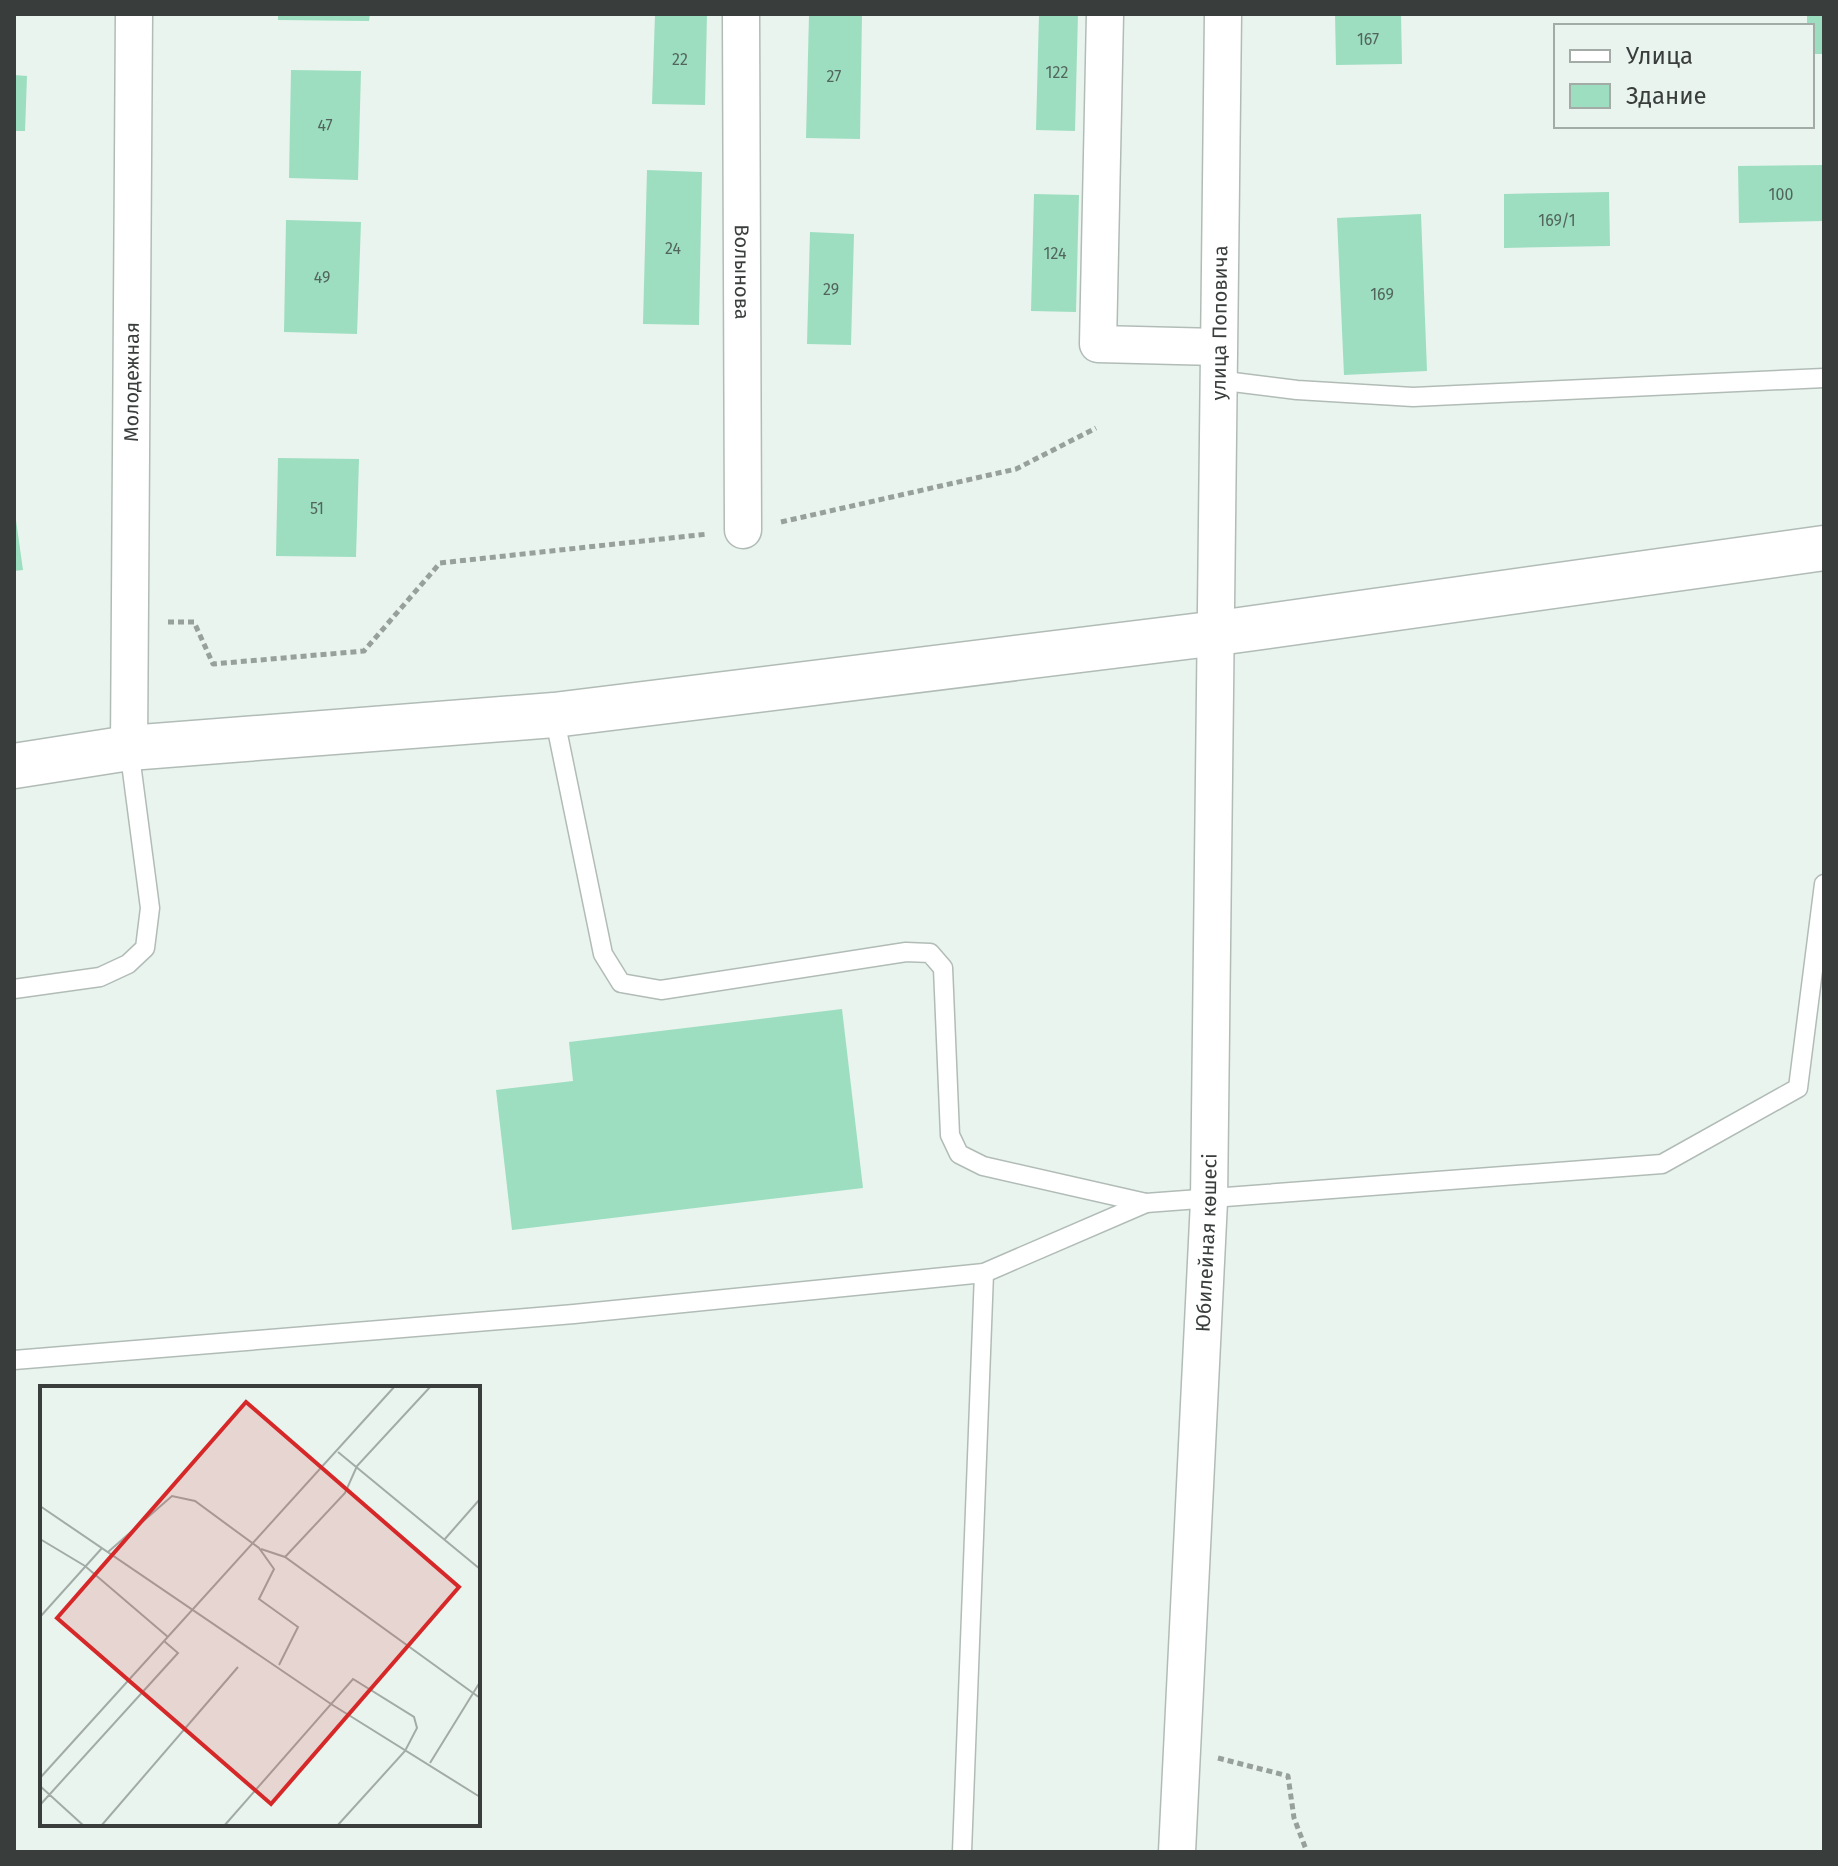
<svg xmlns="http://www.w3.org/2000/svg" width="1838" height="1866" font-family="'Fira Sans',sans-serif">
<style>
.building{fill:#9ddec0}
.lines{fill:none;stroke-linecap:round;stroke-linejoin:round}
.service-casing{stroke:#b2bcb7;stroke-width:21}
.minor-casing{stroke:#b2bcb7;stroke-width:39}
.trunk-casing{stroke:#b2bcb7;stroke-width:47}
.path{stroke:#98a09c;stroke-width:5;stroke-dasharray:6 4;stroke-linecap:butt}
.service{stroke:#fff;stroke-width:18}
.minor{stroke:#fff;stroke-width:36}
.trunk{stroke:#fff;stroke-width:44}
.labels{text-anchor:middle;stroke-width:6;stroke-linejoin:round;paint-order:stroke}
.number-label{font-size:16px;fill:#52655c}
.street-label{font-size:20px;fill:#393d3b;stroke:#e9f4ee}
.inset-road{fill:none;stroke:#a3aba6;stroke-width:2}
.view{fill:#d62828;fill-opacity:0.15;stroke:#d62828;stroke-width:4}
.inset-edge{fill:none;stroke:#393d3b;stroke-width:4}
</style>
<rect width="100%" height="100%" fill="#e9f4ee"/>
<g class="building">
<polygon points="278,14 370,14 369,21 278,20"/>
<polygon points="655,14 707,14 705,105 652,104"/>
<polygon points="809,14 862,14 860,139 806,138"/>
<polygon points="1039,14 1078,14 1075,131 1036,130"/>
<polygon points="1335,14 1401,14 1402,64 1336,65"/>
<polygon points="1807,14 1824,14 1824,54 1812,54 1812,26 1807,26"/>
<polygon points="291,70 361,71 358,180 289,178"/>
<polygon points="14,75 27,76 25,131 14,131"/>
<polygon points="1824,165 1824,221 1739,223 1738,166"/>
<polygon points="647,170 702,172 699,325 643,324"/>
<polygon points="1609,192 1610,246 1504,248 1504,194"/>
<polygon points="1034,194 1079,195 1076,312 1031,311"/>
<polygon points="1421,214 1427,371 1344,375 1337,218"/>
<polygon points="286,220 361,222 357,334 284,332"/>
<polygon points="810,232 854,234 851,345 807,344"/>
<polygon points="278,458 359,459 356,557 276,556"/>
<polygon points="14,506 23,570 14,571"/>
<polygon points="842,1009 863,1188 512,1230 496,1090 573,1081 569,1042"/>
</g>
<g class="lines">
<defs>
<g id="service">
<polyline points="1217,380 1297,390 1413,397 1824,378"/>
<polyline points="554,715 603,954 621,983 661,990 906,952 930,953 943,968 950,1135 959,1154 983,1166 1146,1203 1662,1164 1798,1088 1824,884"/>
<polyline points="14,989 100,977 128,964 145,948 150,908 129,748"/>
<polyline points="14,1360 574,1314 984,1273 1146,1203"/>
<polyline points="962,1852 984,1273"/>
</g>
<g id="minor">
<path id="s1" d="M741 14 743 530"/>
<polyline points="1105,14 1098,344 1217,347"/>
<path id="s2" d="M129 748 134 14"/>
<path id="s3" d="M1177 1852 1209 1201 1223 14"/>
</g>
<polyline id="trunk" points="14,766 129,748 554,715 1218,633 1824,548"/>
</defs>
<use href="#service" class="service-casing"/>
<use href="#minor" class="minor-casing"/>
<use href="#trunk" class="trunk-casing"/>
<g class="path">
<polyline points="781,522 1016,469 1096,428"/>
<polyline points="168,622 194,622 213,664 364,651 440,563 708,534"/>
<polyline points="1218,1758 1288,1776 1294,1818 1307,1852"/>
</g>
<use href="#service" class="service"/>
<use href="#minor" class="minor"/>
<use href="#trunk" class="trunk"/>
</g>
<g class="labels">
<g class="number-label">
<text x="1368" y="45">167</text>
<text x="680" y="65">22</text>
<text x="1057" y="78">122</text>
<text x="834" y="82">27</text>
<text x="325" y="131">47</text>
<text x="1781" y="200">100</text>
<text x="1557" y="226">169/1</text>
<text x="673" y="254">24</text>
<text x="1055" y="259">124</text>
<text x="322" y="283">49</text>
<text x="831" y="295">29</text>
<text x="1382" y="300">169</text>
<text x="317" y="514">51</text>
</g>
<g class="street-label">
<text dy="7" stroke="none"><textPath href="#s1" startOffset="258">Волынова</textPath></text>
<text dy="7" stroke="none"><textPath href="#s3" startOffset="1530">улица Поповича</textPath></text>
<text dy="7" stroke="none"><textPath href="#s2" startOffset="366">Молодежная</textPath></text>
<text dy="7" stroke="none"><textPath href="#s3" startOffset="610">Юбилейная көшесі</textPath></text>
</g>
</g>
<g transform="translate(40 1386)">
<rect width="440" height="440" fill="#e9f4ee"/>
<path class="inset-road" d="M298 66 440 183M0 120 291 318 440 411M0 153 45 180 128 251M404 154 440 113M221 163 245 171 440 312M68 166 132 110 155 115 219 162 234 183 219 213 258 241 239 279M245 171 305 107 317 80 391 0M0 231 62 162M390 377 440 296M0 392 355 0M0 400 44 440M0 419 138 267 124 255M61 440 198 281M184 440 313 293 374 331 377 342 365 365 297 440"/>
<path class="view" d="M206 16 419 201 231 418 17 232Z"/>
<rect width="440" height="440" class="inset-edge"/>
</g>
<rect width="1838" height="1866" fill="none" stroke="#393d3b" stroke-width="32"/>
<rect x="1554" y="24" width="260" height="104" fill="#e9f4ee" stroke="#a3aba6" stroke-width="2"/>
<rect x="1570" y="50" width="40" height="12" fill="#ffffff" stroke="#a3aba6" stroke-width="2"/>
<text x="1626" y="64" font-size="24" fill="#393d3b">Улица</text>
<rect x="1570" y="84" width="40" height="24" fill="#9ddec0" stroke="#a3aba6" stroke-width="2"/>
<text x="1626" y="104" font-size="24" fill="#393d3b">Здание</text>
</svg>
